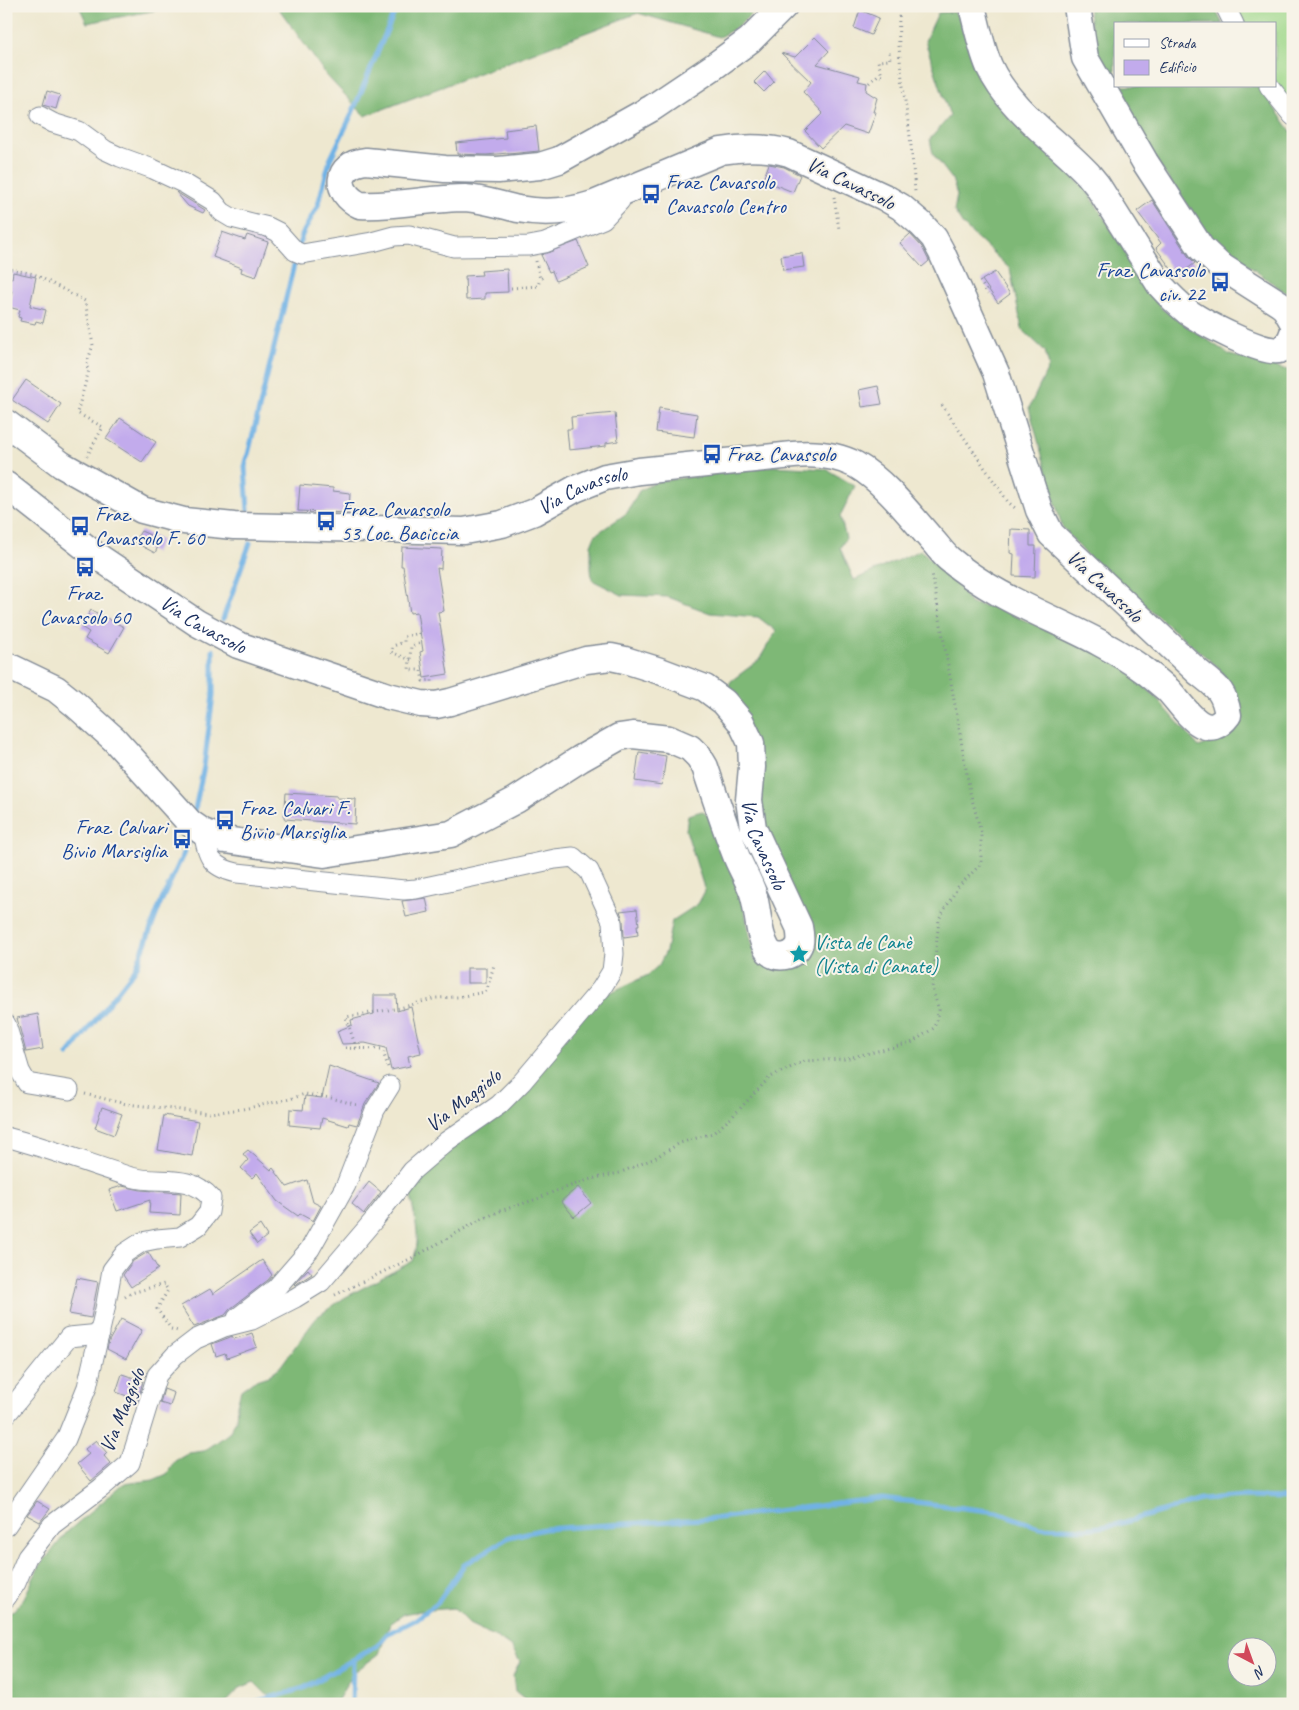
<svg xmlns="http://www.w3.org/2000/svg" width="1299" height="1710" font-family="Caveat,sans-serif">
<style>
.green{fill:#9ed88a;stroke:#5c8474}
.forest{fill:#7eb876;stroke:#4c746a;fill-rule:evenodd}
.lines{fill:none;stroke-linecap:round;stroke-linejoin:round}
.stream{stroke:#71b2e5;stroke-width:5}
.building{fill:#c2abec}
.minor-casing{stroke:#848c97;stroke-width:21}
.secondary-casing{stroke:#848c97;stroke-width:29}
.path{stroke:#848c97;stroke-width:3;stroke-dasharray:1 4;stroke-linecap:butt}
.minor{stroke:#fff;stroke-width:19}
.secondary{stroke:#fff;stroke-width:26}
.labels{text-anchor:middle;stroke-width:4;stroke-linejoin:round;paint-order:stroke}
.transit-label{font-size:21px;fill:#164399;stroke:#f7f3e8;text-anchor:start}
.street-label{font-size:21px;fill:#1b2f5e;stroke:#f7f3e8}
.culture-label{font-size:21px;fill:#0d838f;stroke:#f7f3e8;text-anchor:start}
</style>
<rect width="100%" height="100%" fill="#f7f3e8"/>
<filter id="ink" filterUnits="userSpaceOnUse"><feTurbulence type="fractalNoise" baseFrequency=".02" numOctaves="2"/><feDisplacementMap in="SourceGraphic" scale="10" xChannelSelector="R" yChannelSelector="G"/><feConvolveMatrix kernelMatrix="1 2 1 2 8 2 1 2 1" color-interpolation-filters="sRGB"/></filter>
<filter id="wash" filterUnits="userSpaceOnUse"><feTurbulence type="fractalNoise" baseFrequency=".0096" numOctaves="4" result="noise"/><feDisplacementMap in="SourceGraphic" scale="20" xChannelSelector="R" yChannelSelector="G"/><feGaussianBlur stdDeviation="1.12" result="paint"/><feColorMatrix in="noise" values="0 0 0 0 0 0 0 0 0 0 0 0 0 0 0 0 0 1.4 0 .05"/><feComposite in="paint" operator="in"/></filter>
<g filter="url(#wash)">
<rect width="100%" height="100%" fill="#eee8d0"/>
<polygon class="green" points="1233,6 1293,6 1293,105 1275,81 1275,24 1242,24"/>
<g class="forest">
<polygon points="79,6 231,6 174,7 87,23"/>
<polygon points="277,6 759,6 738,27 719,37 638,13 365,116 327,76"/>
<polygon points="1088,6 1213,6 1223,24 1115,24 1115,86 1259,86 1293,134 1293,298 1209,237 1150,152 1095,54"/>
<path d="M954 12 964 24 973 62 1004 113 1086 189 1162 309 1230 355 1288 370 1293 368V1704H531L515 1691 513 1676 520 1662 512 1648 498 1638 469 1624 453 1608 420 1611 404 1614 390 1624 379 1654 353 1673 338 1700 332 1704H282L266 1694 254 1682 240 1688 225 1704H6V1614L14 1610 24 1598 39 1567 67 1532 123 1484 153 1480 167 1474 175 1461 189 1453 204 1451 217 1442 229 1433 236 1420 237 1405 241 1390 253 1381 268 1376 280 1367 317 1317 344 1298 413 1261C422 1235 414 1221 411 1195L428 1169 605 995 648 975 659 965 666 951 672 921 698 904 705 891 686 830 688 815 702 811 714 821 720 835 745 912 755 960C773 971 780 969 800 963L726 691 731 681 759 660 776 631 758 617 710 613 668 597 622 595 592 580 591 568V545L595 535 627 513 639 491 649 485 660 481 773 466 826 469 855 486 840 516 846 538 840 548 854 580 921 550 957 585 971 604 993 607 1086 646 1125 668 1155 696 1199 747 1230 735 1241 703 1219 668 1092 561 1062 527 1029 408 1049 366 1045 351 1022 329 1010 269 963 225 954 211 957 195 952 179 933 154 930 139 950 116 925 41 938 13ZM1236 1648H1266V1678H1236Z"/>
</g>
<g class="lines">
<g class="stream">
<polyline points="298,249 302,235 318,205 330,160 351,116 397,6"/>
<polyline points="248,510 245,467 295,261"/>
<polyline points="223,619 250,543"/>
<polyline points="194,814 204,766 213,695 213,650"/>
<polyline points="68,1055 136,968 161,902 188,844 191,832"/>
<polyline points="248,1704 304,1688 377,1646 387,1634 415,1620 438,1602 464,1565 509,1537 544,1529 719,1518 882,1498 997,1512 1039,1527 1086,1529 1115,1525 1201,1500 1245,1497 1293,1498"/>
<polyline points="352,1704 353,1660"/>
</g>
</g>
<g id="blocks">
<g class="building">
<polygon points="860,10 879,18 871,35 854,28"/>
<polygon points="815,37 829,51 817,64 860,76 858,81 867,83 866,91 877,98 873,112 876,112 868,134 844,126 821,148 805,131 823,113 803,92 811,82 781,53 795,57"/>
<polygon points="765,71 774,82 764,92 754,82"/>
<polygon points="47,91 60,95 56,109 43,105"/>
<polygon points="536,126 539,151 508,154 508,153 486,155 457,154 456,143 506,138 505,130"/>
<polygon points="769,164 784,167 800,175 793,192 763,180"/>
<polygon points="176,192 205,210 203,213 188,206"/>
<polygon points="1152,200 1188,256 1195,263 1177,277 1156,248 1161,243 1137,211"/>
<polygon points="222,232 245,240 247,235 268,242 256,277 241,272 242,268 213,257"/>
<polygon points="910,234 922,247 929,261 922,267 900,243"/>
<polygon points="578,241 589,267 556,281 552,271 549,272 541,255"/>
<polygon points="802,253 804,267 783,270 781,256"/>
<polygon points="507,269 508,292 485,293 485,299 466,300 465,276 482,275 481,271"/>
<polygon points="13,272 36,277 30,306 46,310 43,323 36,321 35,324 20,321 21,318 18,317 20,310 8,307 12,291 6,290 6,277 12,278"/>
<polygon points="995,272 1010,294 998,303 982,280"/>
<polygon points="26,380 61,404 48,424 12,400"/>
<polygon points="878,386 882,404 862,407 859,390"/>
<polygon points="659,408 697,414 694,437 656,432"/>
<polygon points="615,413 618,441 606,443 606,446 569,450 567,429 572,429 571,417"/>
<polygon points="120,418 156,442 142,462 106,439"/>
<polygon points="300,485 333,488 333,491 350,493 349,513 298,511"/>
<polygon points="1011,529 1030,530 1030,546 1036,546 1035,577 1013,576 1014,554 1010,553"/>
<polygon points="141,531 161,540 155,553 134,542"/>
<polygon points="402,547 442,549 441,569 437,568 444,611 438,612 448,674 424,678 420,652 423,651 417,612 410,613 403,566 401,566"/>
<polygon points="91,610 124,627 109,653 85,639 89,632 81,627"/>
<polygon points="639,752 666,756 662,785 635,781"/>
<polygon points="286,793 337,796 337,798 356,799 355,824 284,819"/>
<polygon points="426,898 429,912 406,917 402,901"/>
<polygon points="637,909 639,925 637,925 638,935 624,937 623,920 620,911"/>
<rect x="467" y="968" width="19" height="15"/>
<polygon points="374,995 396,995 397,1011 411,1007 421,1053 408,1056 410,1066 391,1070 386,1048 365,1043 342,1044 337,1031 352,1025 351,1020 374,1014"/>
<polygon points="38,1014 43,1049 26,1052 17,1018"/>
<polygon points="329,1066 379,1083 365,1104 357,1125 349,1123 348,1126 322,1118 320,1128 289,1125 290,1109 303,1110 305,1096 322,1098"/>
<polygon points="102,1107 122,1114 114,1135 95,1128"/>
<polygon points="164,1115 198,1121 192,1156 158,1150"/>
<polygon points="248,1150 271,1170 273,1168 287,1187 307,1180 313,1202 321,1206 313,1221 300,1214 298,1216 277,1201 257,1173 252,1178 241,1168 248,1160 243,1154"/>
<polygon points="369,1182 381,1192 364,1214 352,1204"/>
<polygon points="122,1186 141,1190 181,1193 180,1215 149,1213 150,1200 117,1211 109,1190"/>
<polygon points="578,1187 591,1203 574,1217 561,1201"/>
<polygon points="260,1225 267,1236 257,1244 249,1233"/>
<polygon points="148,1252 158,1269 131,1287 123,1275 133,1261"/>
<polygon points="262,1260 272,1275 268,1280 230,1309 225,1315 194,1327 181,1306 210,1289 213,1294"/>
<polygon points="308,1269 312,1274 295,1285 294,1284"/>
<polygon points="77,1278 98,1282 91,1318 69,1314"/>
<polygon points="121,1319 142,1330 126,1359 107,1349 109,1341"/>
<polygon points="252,1333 257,1347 227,1358 225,1353 216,1356 212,1344 228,1338 232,1336 234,1339"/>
<polygon points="122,1374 143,1381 138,1400 116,1392"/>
<polygon points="164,1389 174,1393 170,1406 160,1403"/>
<polygon points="96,1440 107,1453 104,1456 111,1464 91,1481 77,1464 89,1454 85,1449"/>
<polygon points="37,1501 50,1509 40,1522 27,1515"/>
</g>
</g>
</g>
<g filter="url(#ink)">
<use href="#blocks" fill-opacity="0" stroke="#848c97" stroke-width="1"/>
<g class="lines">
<defs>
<g id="minor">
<polyline points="1225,6 1234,24"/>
<polyline points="1269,86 1293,116"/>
<polyline points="40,116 53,123 79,131 105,150 120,157 153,169 185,184 213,201 222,212 232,218 268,227 278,232 295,251 302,254 372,242 394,236 409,235 454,247 529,246 545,243 603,219 620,201 620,194"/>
<polyline points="6,1024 20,1071 27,1083 69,1090"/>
<path d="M6 1137C49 1148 89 1164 131 1177 160 1185 188 1172 211 1198L209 1212 198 1226 180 1237 157 1239 142 1242 125 1253 112 1270 105 1309 87 1387 66 1439 6 1526"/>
<polyline points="237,1318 276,1288 310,1249 346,1185 375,1110 390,1086"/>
<polyline points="6,1415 69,1337 100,1334"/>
<path d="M6 1598 16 1583 27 1557 52 1525 101 1488 130 1463 157 1375 175 1355 196 1339 224 1327 252 1320 295 1298 321 1282 374 1220 412 1171 447 1141 499 1105 522 1082 601 989 612 971 614 954 612 921 589 871 573 857 555 859 416 889 404 890 237 873C210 867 208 857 203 832"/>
</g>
<g id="secondary">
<path d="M972 6C977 26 981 47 989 66 1009 110 1055 139 1088 174L1097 185 1160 285C1169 295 1178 304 1188 312 1202 322 1264 355 1279 350 1286 348 1291 340 1293 333"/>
<polyline points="1077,6 1085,58 1145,162 1201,248 1219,265 1280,304 1285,308 1293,322"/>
<path id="s1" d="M6 423 62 465 142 510 184 521 234 526 464 531 502 524 534 512 575 489 605 477 639 471 793 455C815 453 837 455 856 465 884 481 910 515 931 539 937 545 942 553 949 559 1008 609 1083 625 1145 671 1153 677 1161 684 1168 690 1183 705 1205 747 1228 715 1224 690 1217 687 1198 672L1051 534 1039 510 996 373 941 251 934 238 921 224 901 207 884 197 789 153C767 147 744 147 721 151L594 204C569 212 544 214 518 209 500 205 483 199 465 198 430 198 395 207 360 205 334 193 335 164 366 161L445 169 498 170 540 166 559 160 652 108 713 67 750 40 784 6"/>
<path id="s2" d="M6 485 94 554 197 623 238 645 388 696 421 704 436 705 450 702 586 660 611 657 625 660 660 671 705 688 724 702 741 722 751 743 752 767 749 800 753 828 799 927C800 932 801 938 800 943 796 957 775 962 767 949 757 932 759 912 753 893 749 881 742 870 737 858 725 828 715 797 705 767L699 757 690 748 669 739 633 735 619 737 580 759 516 800 451 834 324 854 225 840 203 832 190 823 114 739 76 705 56 689 6 665"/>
</g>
</defs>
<use href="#minor" class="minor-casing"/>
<use href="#secondary" class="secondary-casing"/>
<g class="path">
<path d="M900 6C896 42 902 79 907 115 911 140 913 166 915 192"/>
<polyline points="869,83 878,75 882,76 878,61 890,60 889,51"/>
<polyline points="834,197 839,229"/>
<polyline points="536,261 540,279 545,276"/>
<polyline points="6,268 34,274 85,301 93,345 86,366 89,370 77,413 103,427 87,456"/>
<polyline points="980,281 988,294"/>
<polyline points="511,288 538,286 540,279"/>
<polyline points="942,405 1008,502 1015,508"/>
<polyline points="419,644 411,646 409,670 421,670 423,681 432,680 432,685"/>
<polyline points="411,660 391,652 393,646 404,642 404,637 419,633 419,637"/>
<polyline points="345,1048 382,1049 389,1070"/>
<polyline points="356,1048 346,1017 400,1008 436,998 458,997 485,992 487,989 494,965"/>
<polyline points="85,1094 126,1104 210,1113 243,1109 290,1099 305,1094 331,1098 358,1105"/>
<polyline points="335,1295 414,1257 478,1221 500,1211 537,1199 553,1192 591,1179 619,1173 653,1159 680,1143 713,1133 731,1118 770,1077 805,1061 844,1059 911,1043 934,1028 939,1010 932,988 939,919 958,887 981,864 981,832 970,792 932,573"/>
<polyline points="125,1297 131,1293 164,1284 168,1290 157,1309 171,1329 178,1331"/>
</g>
<use href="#minor" class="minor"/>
<use href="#secondary" class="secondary"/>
</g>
</g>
<defs>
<symbol id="bus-bare" viewBox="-9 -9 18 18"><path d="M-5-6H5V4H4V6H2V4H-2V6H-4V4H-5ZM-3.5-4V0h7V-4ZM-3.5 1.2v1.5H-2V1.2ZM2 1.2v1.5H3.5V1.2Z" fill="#1a4fb4" stroke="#f7f3e8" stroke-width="2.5" paint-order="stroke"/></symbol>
<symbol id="sight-bare" viewBox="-9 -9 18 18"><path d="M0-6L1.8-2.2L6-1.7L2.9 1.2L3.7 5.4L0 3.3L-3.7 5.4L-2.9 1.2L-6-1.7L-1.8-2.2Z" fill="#0f9aa8" stroke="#f7f3e8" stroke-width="2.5" paint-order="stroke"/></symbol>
</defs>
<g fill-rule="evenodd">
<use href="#bus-bare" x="637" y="180" width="28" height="28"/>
<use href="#bus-bare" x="1206" y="268" width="28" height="28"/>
<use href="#bus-bare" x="698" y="440" width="28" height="28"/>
<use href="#bus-bare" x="312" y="507" width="28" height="28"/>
<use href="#bus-bare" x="66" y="512" width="28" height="28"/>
<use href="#bus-bare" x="71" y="553" width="28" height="28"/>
<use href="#bus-bare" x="211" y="806" width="28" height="28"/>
<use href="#bus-bare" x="168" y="825" width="28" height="28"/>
<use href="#sight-bare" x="785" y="940" width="28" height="28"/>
</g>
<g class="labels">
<g class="transit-label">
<text x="666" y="189">Fraz. Cavassolo<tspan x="666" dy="24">Cavassolo Centro</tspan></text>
<text x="1205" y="277" text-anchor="end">Fraz. Cavassolo<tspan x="1205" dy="24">civ. 22</tspan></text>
<text x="727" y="461">Fraz. Cavassolo</text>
<text x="341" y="516">Fraz. Cavassolo<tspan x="341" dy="24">53 Loc. Baciccia</tspan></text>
<text x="95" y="521">Fraz.<tspan x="95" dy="24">Cavassolo F. 60</tspan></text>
<text x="85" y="600" text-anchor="middle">Fraz.<tspan x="85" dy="24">Cavassolo 60</tspan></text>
<text x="240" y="815">Fraz. Calvari F.<tspan x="240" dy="24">Bivio Marsiglia</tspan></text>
<text x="167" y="834" text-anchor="end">Fraz. Calvari<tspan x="167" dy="24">Bivio Marsiglia</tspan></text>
</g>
<g class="street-label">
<text transform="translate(851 183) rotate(26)" y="7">Via Cavassolo</text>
<text dy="7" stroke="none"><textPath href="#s1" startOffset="612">Via Cavassolo</textPath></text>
<text transform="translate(1105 586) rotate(43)" y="7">Via Cavassolo</text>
<text dy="7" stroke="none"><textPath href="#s2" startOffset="242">Via Cavassolo</textPath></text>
<text dy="7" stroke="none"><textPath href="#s2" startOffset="948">Via Cavassolo</textPath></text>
<text transform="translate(463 1100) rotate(-38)" y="7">Via Maggiolo</text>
<text transform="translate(122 1410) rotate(-68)" y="7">Via Maggiolo</text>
</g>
<g class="culture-label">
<text x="814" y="949">Vista de Canè<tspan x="814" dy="24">(Vista di Canate)</tspan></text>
</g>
</g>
<rect width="1299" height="1710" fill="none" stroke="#f7f3e8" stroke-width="25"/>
<rect x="1114" y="22" width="162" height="65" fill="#f7f3e8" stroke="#9fa5b1"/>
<rect x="1124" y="39" width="25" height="8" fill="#ffffff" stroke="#9fa5b1"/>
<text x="1159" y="48" font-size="15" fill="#1b2f5e">Strada</text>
<rect x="1124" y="60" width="25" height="15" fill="#c2abec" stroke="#9fa5b1"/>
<text x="1159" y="72" font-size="15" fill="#1b2f5e">Edificio</text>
<g transform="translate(1252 1662) rotate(139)"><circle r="24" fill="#f7f3e8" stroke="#9fa5b1"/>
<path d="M0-4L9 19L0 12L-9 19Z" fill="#d1495b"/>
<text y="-8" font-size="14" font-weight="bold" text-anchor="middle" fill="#1b2f5e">N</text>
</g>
</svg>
